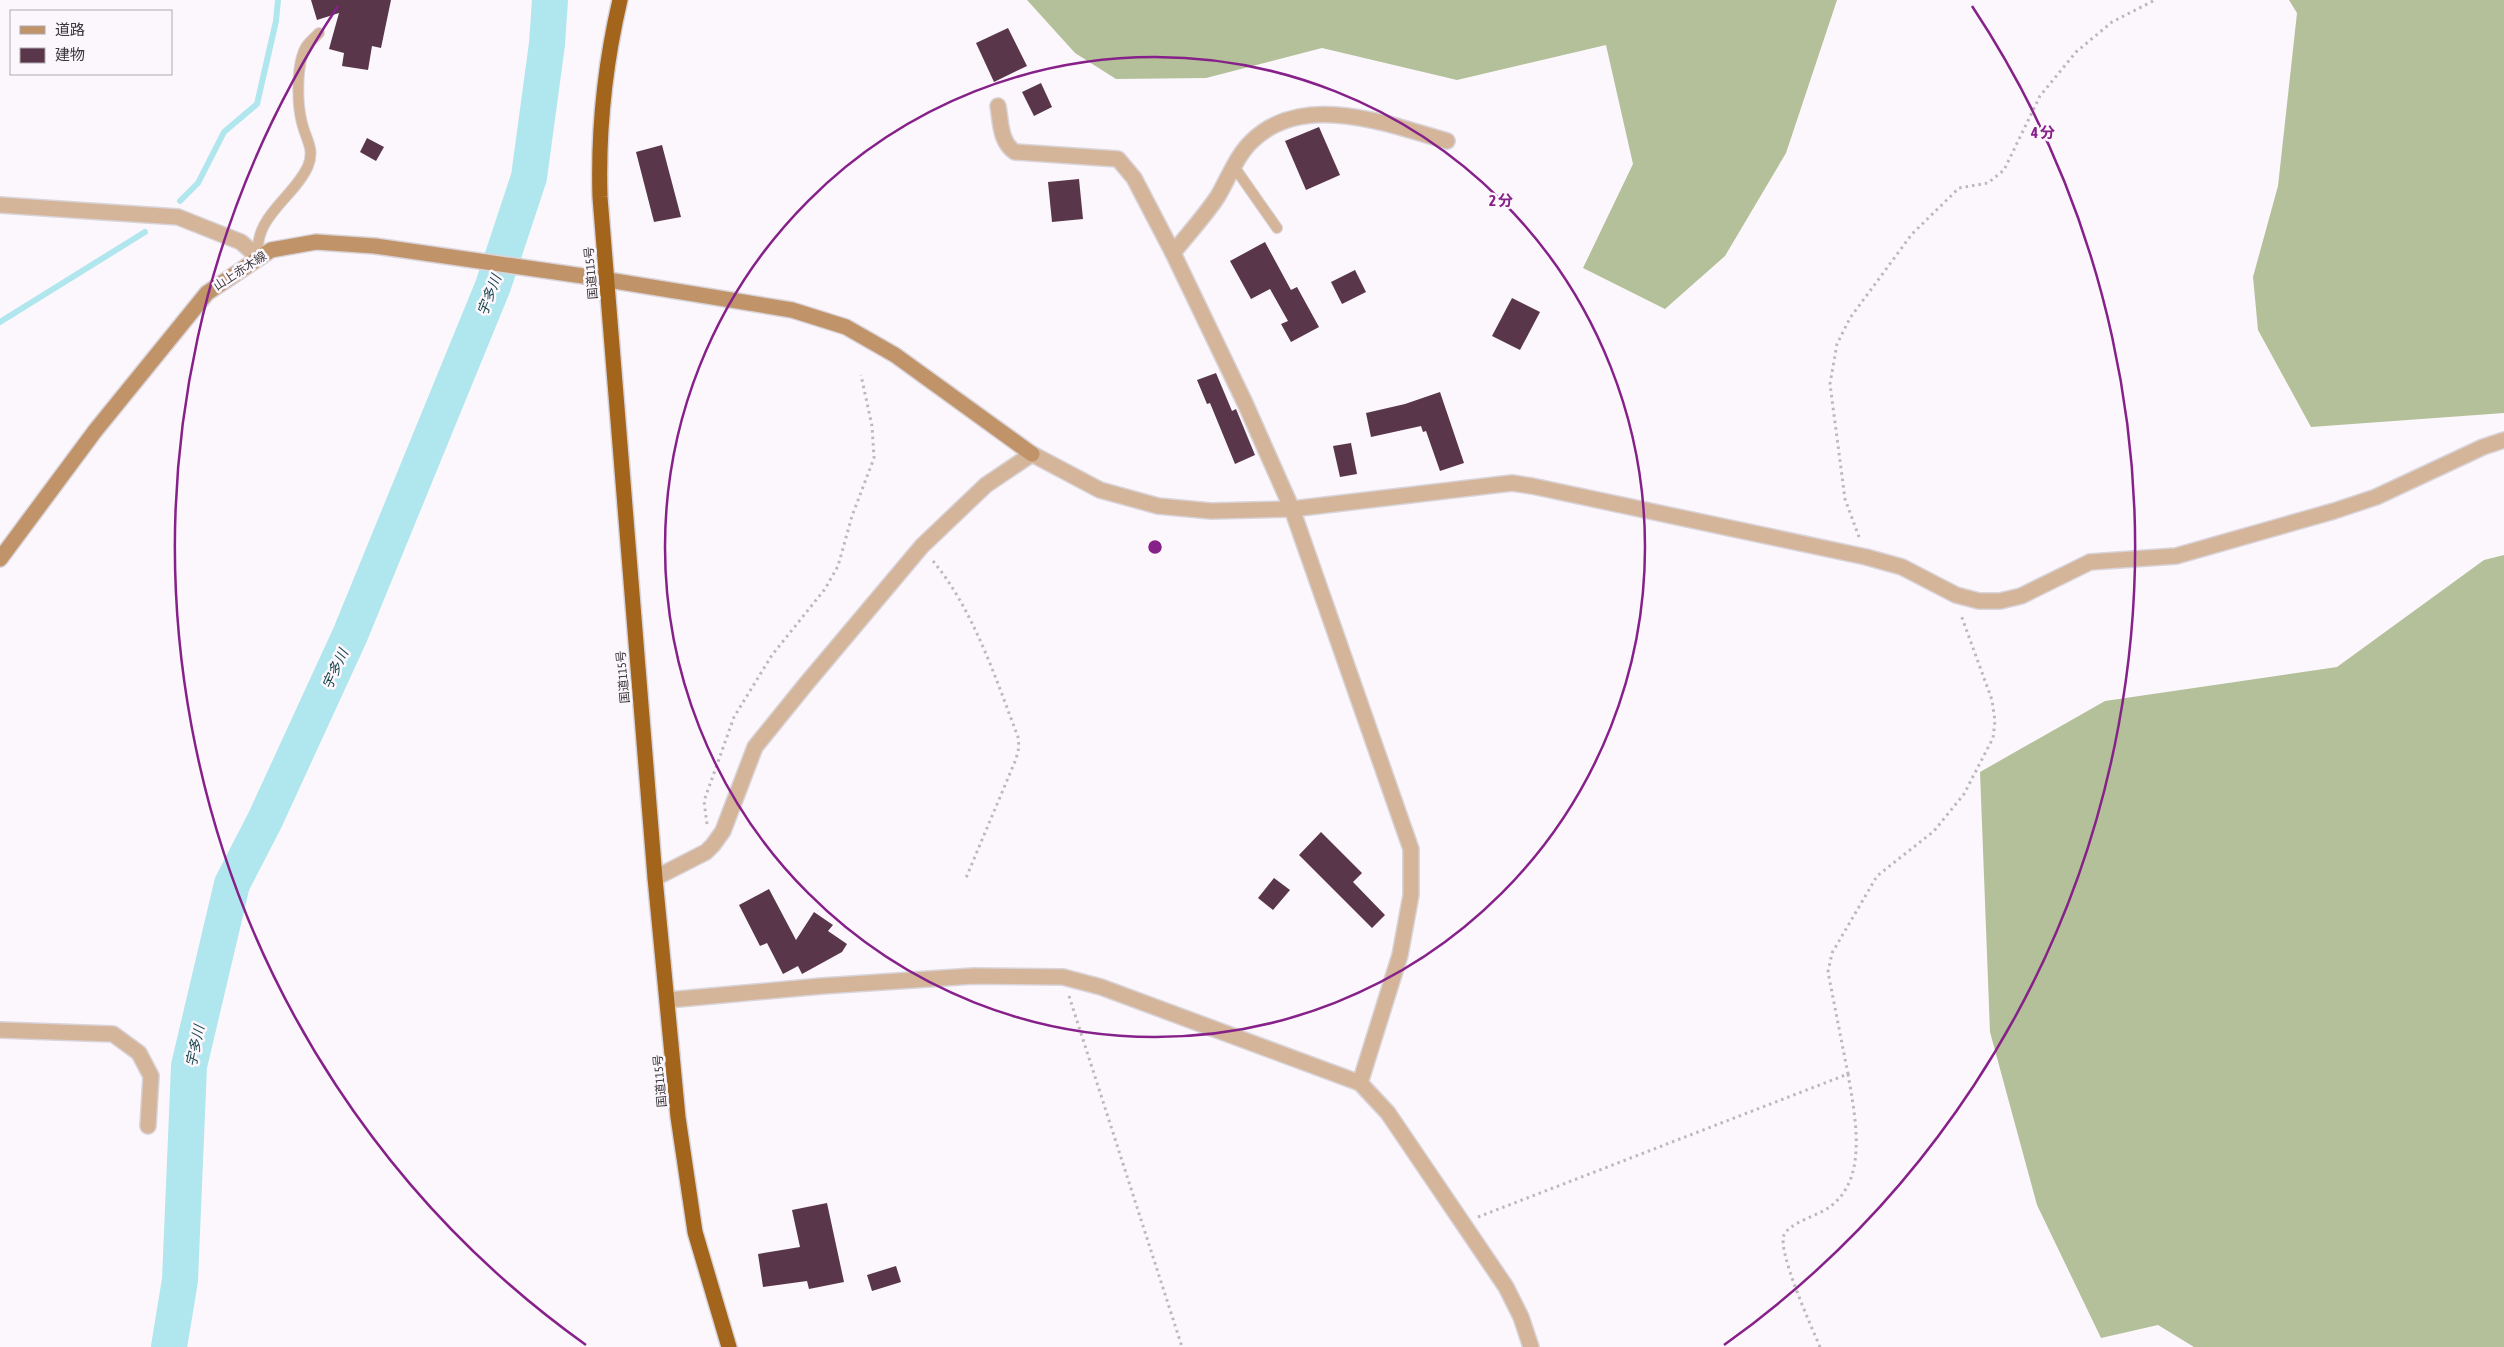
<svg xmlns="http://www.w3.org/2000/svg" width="2504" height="1347" font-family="'Asap Condensed','Noto Sans JP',sans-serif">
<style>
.forest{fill:#b4c099}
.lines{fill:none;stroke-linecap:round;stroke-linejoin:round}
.stream{stroke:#b0e6ed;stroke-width:6}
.river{stroke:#b0e6ed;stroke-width:36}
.building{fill:#593649}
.lane-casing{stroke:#d9d4da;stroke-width:12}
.street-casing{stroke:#d9d4da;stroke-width:18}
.secondary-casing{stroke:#d9d4da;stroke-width:18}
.highway-casing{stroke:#d9d4da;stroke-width:18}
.path{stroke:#bcb8bd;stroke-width:3;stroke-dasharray:2.5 4;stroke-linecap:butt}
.lane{stroke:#d4b599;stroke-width:10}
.street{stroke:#d4b599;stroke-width:15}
.secondary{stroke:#c09369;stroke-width:15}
.highway{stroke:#a3651c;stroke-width:15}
.ring{fill:none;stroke:#86218a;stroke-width:2.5}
.labels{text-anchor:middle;stroke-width:5;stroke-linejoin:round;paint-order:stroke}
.street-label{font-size:12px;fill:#39373a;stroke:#fcf7fd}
.water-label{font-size:14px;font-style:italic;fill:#16464b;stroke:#fcf7fd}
.centre{fill:#86218a;stroke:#fcf7fd;stroke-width:2.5}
.ring-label{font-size:15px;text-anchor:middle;font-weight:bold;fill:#86218a;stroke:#fcf7fd;stroke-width:5;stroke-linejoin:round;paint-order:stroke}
</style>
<rect width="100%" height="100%" fill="#fcf7fd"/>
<g class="forest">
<polygon points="1027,0 1837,0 1786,153 1725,256 1665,309 1583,268 1633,164 1606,45 1457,80 1322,48 1206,78 1116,79 1075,53"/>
<polygon points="2289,0 2504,0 2504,413 2311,427 2258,330 2253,277 2278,186 2297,13"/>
<polygon points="2504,555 2504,1347 2194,1347 2158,1325 2101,1338 2037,1205 1990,1032 1980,772 2105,701 2337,667 2484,560"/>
</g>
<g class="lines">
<g class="stream">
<polyline points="180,201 198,183 224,132 257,104 276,21 278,0"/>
<polyline points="0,322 145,232"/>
</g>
<polyline class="river" points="169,1347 180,1280 189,1066 232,884 265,820 350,635 493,286 529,177 547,44 550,0"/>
</g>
<g class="building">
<polygon points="311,0 391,0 381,48 372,46 368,70 342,66 344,53 329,49 339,13 317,20"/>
<polygon points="1008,28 1027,66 994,82 976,43"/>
<polygon points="1041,83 1052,107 1034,116 1022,92"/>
<polygon points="1319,127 1340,175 1306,190 1285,141"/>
<polygon points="367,138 384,147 376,161 360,152"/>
<polygon points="662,145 681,217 654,222 636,152"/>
<polygon points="1079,179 1083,219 1052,222 1048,182"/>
<polygon points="1265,242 1291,290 1297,287 1319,327 1291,342 1281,324 1288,321 1270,289 1251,299 1230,261"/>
<polygon points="1355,270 1366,292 1342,304 1331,282"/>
<polygon points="1512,298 1540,312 1520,350 1492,336"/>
<polygon points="1216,373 1232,411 1236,409 1255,455 1235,464 1210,403 1207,404 1197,380"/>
<polygon points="1440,392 1464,463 1440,471 1426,431 1423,432 1421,426 1371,437 1366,413 1405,404"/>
<polygon points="1351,443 1357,474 1340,477 1333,446"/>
<polygon points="1321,832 1362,873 1353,882 1385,915 1372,928 1299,855"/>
<polygon points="1274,878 1290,890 1273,910 1258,898"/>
<polygon points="769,889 796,940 814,912 833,925 828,931 847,944 842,952 802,974 798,966 783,974 767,943 760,946 739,905"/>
<polygon points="827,1203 844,1282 809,1289 807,1281 763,1287 758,1254 800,1247 792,1210"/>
<polygon points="896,1266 901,1282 872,1291 867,1275"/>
</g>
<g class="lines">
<defs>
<g id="lane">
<polyline points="1235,168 1277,228"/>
<path d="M259 258C251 218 294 198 308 166 315 149 306 140 302 123 297 104 296 64 306 47 309 42 315 37 319 33"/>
</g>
<g id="street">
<path d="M998 106C1001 123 1000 142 1015 152L1118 159 1134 178 1173 253"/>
<polyline points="0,205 178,217 241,242 259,258"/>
<polyline points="655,878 706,852 713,845 723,831 755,747 806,684 922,546 986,485 1032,454 1100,490 1158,506 1211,511 1292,509 1512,483 1532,486 1866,557 1902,567 1956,595 1979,601 2000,601 2021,596 2090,562 2176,556 2334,511 2376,497 2483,447 2504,440"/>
<polyline points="668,1000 822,986 974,976 1063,977 1101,987 1360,1083 1388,1113 1506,1287 1521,1317 1531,1347"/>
<polyline points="0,1030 113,1034 139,1053 151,1076 148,1126"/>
<path d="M1360 1083 1400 955 1411 895V849L1292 509 1245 403 1173 253C1188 234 1205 216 1218 196 1228 179 1237 155 1252 141 1303 91 1388 124 1447 141"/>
</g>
<polyline id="secondary" points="0,559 95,431 207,293 271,250 316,242 375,246 590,277 792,310 846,327 895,355 1032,454"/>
<path id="highway" d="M620 0C605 64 598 132 600 197L655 878 678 1117 695 1232 729 1347"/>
</defs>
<use href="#lane" class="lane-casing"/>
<use href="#street" class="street-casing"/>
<use href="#secondary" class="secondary-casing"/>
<use href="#highway" class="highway-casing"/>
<g class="path">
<polyline points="1859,537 1845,499 1830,384 1837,344 1850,318 1912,234 1959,188 1988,183 2004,170 2040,96 2076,52 2112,22 2155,0"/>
<path d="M933 561C973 609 996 679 1018 737L1019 747 1016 759 966 878"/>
<polyline points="707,824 704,801 734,717 772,655 825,589 838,566 852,516 874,458 872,426 861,375"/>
<polyline points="1069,996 1182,1347"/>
<polyline points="1478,1217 1848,1074 1828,972 1832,953 1877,876 1934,831 1964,794 1993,738 1995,721 1992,700 1961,615"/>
<path d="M1820 1347C1812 1328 1777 1251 1784 1235 1789 1224 1812 1217 1823 1211 1871 1185 1855 1117 1848 1074"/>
</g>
<use href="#lane" class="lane"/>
<use href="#street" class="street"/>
<use href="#secondary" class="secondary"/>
<use href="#highway" class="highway"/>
</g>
<g class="ring">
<circle cx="1155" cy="547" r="490"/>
<path d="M586 1345A980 980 0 0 1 338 6M1972 6A980 980 0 0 1 1724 1345"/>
</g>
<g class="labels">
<g class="street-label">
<text transform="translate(240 271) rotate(-33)" y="4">山上赤木線</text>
<text transform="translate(591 273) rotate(-95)" y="4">国道115号</text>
<text transform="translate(623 677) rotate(-95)" y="4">国道115号</text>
<text transform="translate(660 1081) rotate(-95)" y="4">国道115号</text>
</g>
<g class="water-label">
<text transform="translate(489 295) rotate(-69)" y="5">宇多川</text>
<text transform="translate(335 669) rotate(-65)" y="5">宇多川</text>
<text transform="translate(195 1046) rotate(-78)" y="5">宇多川</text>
</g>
</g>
<circle cx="1155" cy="547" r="8" class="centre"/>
<g class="ring-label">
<text x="2043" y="138">4 分</text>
<text x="1501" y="206">2 分</text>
</g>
<rect x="10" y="10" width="162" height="65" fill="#fcf7fd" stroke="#aeaaaf"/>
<rect x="20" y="26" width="25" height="8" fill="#c09369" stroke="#aeaaaf"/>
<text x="55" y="35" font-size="15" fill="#39373a">道路</text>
<rect x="20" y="48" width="25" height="15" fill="#593649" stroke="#aeaaaf"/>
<text x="55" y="60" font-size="15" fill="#39373a">建物</text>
</svg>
